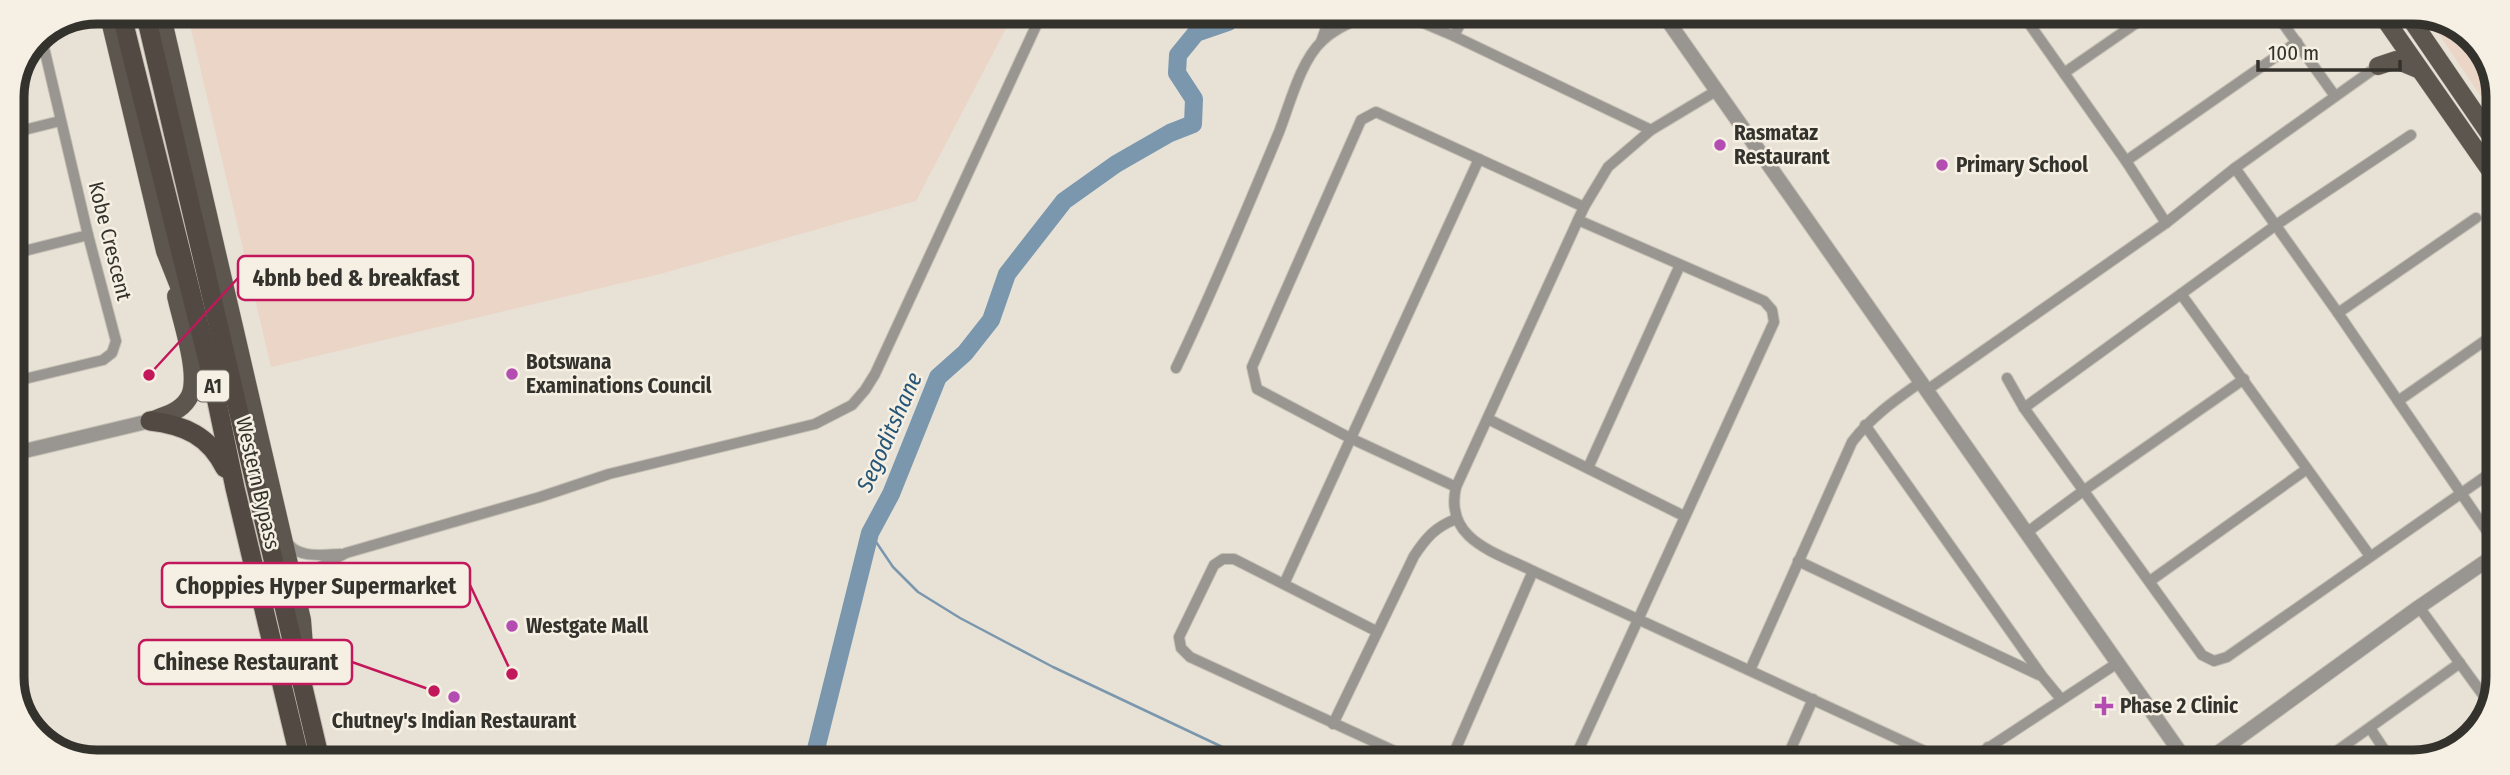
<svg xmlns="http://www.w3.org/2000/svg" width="2510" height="775" font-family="'Fira Sans Condensed',sans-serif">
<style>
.commercial{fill:#ead5c7}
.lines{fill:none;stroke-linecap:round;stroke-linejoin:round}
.stream{stroke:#7b97ae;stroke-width:2.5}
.river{stroke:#7b97ae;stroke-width:18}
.minor-casing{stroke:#c4bfb4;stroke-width:12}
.tertiary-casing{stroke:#c4bfb4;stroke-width:16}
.primary-casing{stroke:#c4bfb4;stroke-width:19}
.trunk-casing{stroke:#c4bfb4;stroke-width:21}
.minor{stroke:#999590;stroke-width:10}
.tertiary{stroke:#999590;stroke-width:14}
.primary{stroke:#5c564e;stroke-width:18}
.trunk{stroke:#524a42;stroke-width:19}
.poi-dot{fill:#b44db1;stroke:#f5f0e3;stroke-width:2.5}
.labels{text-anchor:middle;stroke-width:5;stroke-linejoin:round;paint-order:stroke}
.shield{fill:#f5f0e3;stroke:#6e6b64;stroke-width:2}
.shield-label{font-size:19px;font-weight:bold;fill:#34322d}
.poi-label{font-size:21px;font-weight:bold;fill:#34322d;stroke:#f5f0e3;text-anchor:start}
.street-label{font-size:21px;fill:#34322d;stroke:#f5f0e3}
.water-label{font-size:23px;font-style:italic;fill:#265577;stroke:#f5f0e3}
.rim{fill:none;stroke:#34322d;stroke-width:9}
.leader{fill:none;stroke:#c2185b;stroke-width:2.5}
.callout-dot{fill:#c2185b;stroke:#f5f0e3;stroke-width:2.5}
.callout{fill:#f5f0e3;stroke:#c2185b;stroke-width:2.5}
.callout-label{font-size:23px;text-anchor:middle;font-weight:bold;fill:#34322d}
</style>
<rect width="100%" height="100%" fill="#e8e2d6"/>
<g class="commercial">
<polygon points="187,12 1014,13 916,201 664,273 271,367"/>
<polygon points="2426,15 2435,15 2480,45 2498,91 2497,120"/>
</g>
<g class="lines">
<polyline class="stream" points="870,533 893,567 918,592 960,618 1053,667 1252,761"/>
<polyline class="river" points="813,761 870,533 891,494 938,377 965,353 991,320 1007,274 1064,201 1116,164 1170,133 1193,124 1194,99 1177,73 1178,55 1196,33 1228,22 1234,14"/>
<defs>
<g id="minor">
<polyline points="1402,14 1454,36"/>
<polyline points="1465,14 1454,36 1651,130"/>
<polyline points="1755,14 1764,21 1774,22 1785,14"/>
<polyline points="2023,15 2126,161 2166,223"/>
<polyline points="2277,15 2335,96"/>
<polyline points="1321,42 1331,14"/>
<polyline points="2064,73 2148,15"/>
<path d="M1716 91 1651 130 1608 167 1584 207 1456 487C1444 540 1495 552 1533 571L1933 755 1951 761 1970 760 2119 662"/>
<polyline points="12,133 60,121"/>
<polyline points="2126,161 2297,42"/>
<polyline points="2235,168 2338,313 2495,543"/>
<polyline points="12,254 88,235"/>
<polyline points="2181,294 2370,556"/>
<polyline points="2338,313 2476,218"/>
<path d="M1176 368C1213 291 1246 211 1279 132 1290 104 1300 62 1322 41 1335 28 1353 22 1369 14"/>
<polyline points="2007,378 2024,408 2202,655 2214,661 2227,657 2496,469"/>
<polyline points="12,382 103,360 112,353 116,341 88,235 41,35"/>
<polyline points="1927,390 2166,223 2235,168 2378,66"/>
<polyline points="2398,401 2496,333"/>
<polyline points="2024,408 2276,225 2411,135"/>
<polyline points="1488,419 1684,516"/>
<polyline points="1865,425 2042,676 2061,699"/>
<polyline points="1588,468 1680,265"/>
<polyline points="1456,487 1350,438 1257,389 1252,367 1361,120 1376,112 1584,207"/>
<polyline points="2026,533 2083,491 2244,379"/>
<path d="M285 539C295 559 321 555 340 554"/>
<polyline points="1798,561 2039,675"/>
<polyline points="2150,581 2307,469"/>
<polyline points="1284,584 1479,159"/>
<polyline points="301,598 301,591 310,572 346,553 540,497 609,474 815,424 852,405 865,390 875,374 1042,13"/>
<polyline points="2419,607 2491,706"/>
<polyline points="1376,631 1234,559 1223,559 1214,565 1179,637 1181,648 1190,657 1416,761"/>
<path d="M1750 670 1852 442C1871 417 1895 400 1921 382"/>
<path d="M1333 724 1414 556C1426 538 1435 527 1456 519"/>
<polyline points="2370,728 2393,763"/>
<polyline points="1988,747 1995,762"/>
<polyline points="1450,762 1533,571"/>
<polyline points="1573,762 1774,322 1772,310 1764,301 1578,220"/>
<polyline points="1785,762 1813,699"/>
<polyline points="2320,763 2460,663"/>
</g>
<g id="tertiary">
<polyline points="1663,14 2187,762"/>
<polyline points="12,454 150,421"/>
<polyline points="2209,762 2215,755 2419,607 2495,555"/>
</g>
<g id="primary">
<polyline points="108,12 165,251 188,309"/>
<polyline points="161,12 302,620 306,672"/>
<polyline points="2382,15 2497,180"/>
<polyline points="2408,15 2497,145"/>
<polyline points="2378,66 2396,60 2420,70"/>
<path d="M150 421C164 416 180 412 188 399 202 379 181 320 176 296"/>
</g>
<g id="trunk">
<polyline points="121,12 211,373 235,488 300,760"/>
<polyline points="145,12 320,760"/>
<path d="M150 421C185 425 209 436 225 468"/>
</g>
</defs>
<use href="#minor" class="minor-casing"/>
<use href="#tertiary" class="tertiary-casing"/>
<use href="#primary" class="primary-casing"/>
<use href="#trunk" class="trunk-casing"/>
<use href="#minor" class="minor"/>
<use href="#tertiary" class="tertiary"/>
<use href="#primary" class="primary"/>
<use href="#trunk" class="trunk"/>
</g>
<g class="poi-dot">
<circle cx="1720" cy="145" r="7"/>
<circle cx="1942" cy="165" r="7"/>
<circle cx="512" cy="374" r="7"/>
<circle cx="512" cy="626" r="7"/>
<circle cx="454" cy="697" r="7"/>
<path d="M2100.5 695.5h7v7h7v7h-7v7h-7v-7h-7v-7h7z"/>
</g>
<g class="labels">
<rect class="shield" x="197" y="370.5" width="32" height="31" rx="5"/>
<g class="shield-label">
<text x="213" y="393">A1</text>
</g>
<g class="poi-label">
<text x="1734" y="140">Rasmataz<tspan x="1734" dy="24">Restaurant</tspan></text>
<text x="1956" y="172">Primary School</text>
<text x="526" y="369">Botswana<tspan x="526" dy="24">Examinations Council</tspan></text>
<text x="526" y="633">Westgate Mall</text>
<text x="2120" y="713">Phase 2 Clinic</text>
<text x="454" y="728" text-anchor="middle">Chutney's Indian Restaurant</text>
</g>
<g class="street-label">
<text transform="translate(110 241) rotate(76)" y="7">Kobe Crescent</text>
<text transform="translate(258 483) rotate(77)" y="7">Western Bypass</text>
</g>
<g class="water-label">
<text transform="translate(889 432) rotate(-66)" y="8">Segoditshane</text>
</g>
</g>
<path d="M0 0H2510V775H0ZM97 24H2413A73 73 0 0 1 2486 97V677A73 73 0 0 1 2413 750H97A73 73 0 0 1 24 677V97A73 73 0 0 1 97 24Z" fill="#f5f0e3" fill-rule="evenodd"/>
<path class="rim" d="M97 24H2413A73 73 0 0 1 2486 97V677A73 73 0 0 1 2413 750H97A73 73 0 0 1 24 677V97A73 73 0 0 1 97 24Z"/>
<path class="leader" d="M149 375L238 278M512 674L470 585M434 691L352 662"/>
<g class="callout-dot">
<circle cx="149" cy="375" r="7"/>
<circle cx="512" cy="674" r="7"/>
<circle cx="434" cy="691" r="7"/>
</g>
<g class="callout">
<rect x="238" y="256" width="235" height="44" rx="7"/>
<rect x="162" y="563" width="308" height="44" rx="7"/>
<rect x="139" y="640" width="213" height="44" rx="7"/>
</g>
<g class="callout-label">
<text x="356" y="286">4bnb bed &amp; breakfast</text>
<text x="316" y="594">Choppies Hyper Supermarket</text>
<text x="246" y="670">Chinese Restaurant</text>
</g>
<path d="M2258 60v10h142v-10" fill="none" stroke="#34322d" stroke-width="3.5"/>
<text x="2268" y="60" font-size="21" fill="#34322d" stroke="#f5f0e3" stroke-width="5" paint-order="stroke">100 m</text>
</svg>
